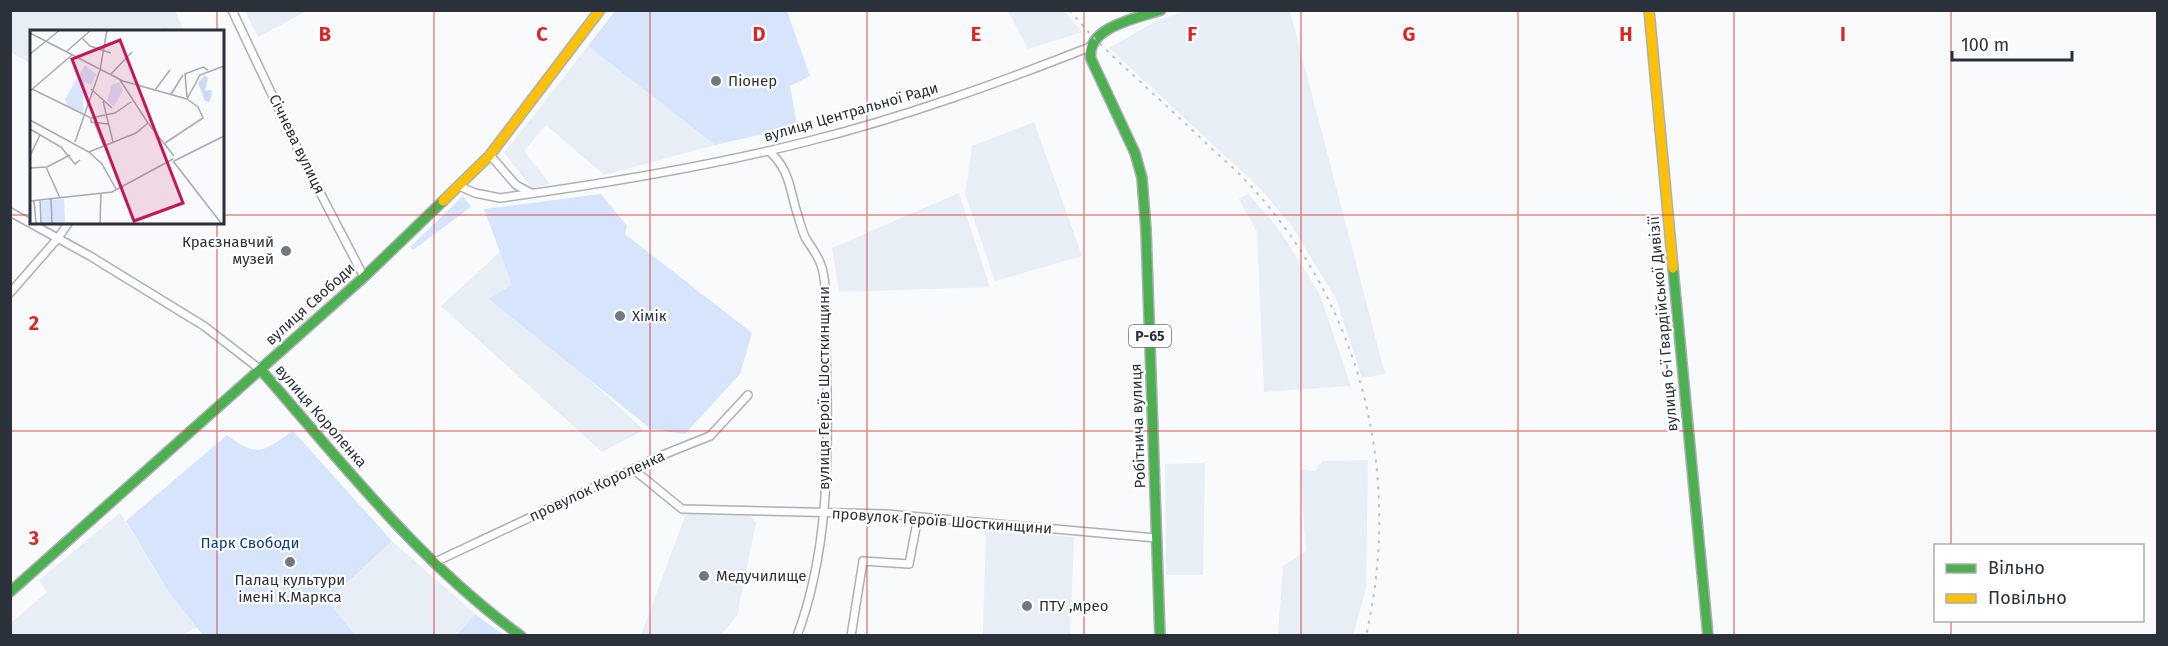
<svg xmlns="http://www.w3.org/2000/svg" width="2168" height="646" font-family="'Fira Sans',sans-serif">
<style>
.built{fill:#e8eef6}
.green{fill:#d6e5fb}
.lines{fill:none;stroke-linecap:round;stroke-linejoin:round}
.street-casing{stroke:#acb0b4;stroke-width:10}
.fast-casing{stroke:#acb0b4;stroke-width:12}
.slow-casing{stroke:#acb0b4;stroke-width:12}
.street{stroke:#fefeff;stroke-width:7}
.fast{stroke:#4caf50;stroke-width:9}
.slow{stroke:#ffc107;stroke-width:9}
.rail{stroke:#bfc0c1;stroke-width:2;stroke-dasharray:3 6;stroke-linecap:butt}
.grid{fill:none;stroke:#d62828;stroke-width:1.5;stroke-opacity:0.55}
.poi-dot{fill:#73777f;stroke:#fff;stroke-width:2}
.labels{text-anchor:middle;stroke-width:4.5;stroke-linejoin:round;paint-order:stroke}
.shield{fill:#fff;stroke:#6b6f76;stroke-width:1.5}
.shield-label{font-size:14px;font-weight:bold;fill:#2b313b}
.poi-label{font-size:15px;fill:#2b313b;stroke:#fff;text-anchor:start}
.street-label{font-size:15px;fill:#2b313b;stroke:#fff}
.park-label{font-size:15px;fill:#0e3a83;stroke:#fff}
.inset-road{fill:none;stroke:#a6aaaf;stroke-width:1.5}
.view{fill:#c2185b;fill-opacity:0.15;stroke:#c2185b;stroke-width:3}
.inset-edge{fill:none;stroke:#2b313b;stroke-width:3}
.grid-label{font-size:20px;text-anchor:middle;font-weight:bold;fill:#d62828;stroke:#fff;stroke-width:4.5;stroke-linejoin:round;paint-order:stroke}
</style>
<rect width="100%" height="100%" fill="#f8fafc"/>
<g class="built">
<polygon points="1190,10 1290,11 1385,374 1362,378 1336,299 1293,228 1261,189 1109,48 1158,20"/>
<polygon points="10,11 175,11 184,31 164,31 161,27 158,32 32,32 31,64 11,52"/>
<polygon points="245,11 307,11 258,37"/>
<polygon points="1008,11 1064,11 1082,32 1028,49"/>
<polygon points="588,46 715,145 604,175 546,125 524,151 550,184 532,188 504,153"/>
<polygon points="1034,122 1082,256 995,281 965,193 972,146"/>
<polygon points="959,193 990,287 839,292 832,248"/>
<polygon points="1248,194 1279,229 1319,293 1351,386 1264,392 1257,232 1239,199"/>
<polygon points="501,251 534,329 644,430 602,452 441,306"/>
<polygon points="1368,460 1366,588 1353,635 1278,635 1283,566 1306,551 1300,469 1314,471 1323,461"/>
<polygon points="1205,463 1203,575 1166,575 1165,464"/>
<polygon points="120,513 168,591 197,627 180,636 11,636 11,623 47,592 39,580"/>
<polygon points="686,514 750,516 756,523 737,616 721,635 641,635"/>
<polygon points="986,530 1074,537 1070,635 983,635"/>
<polygon points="392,541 475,614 457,635 355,635 328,602"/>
</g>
<g class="green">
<polygon points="615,11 787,11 810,76 790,86 797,126 715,145 588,46"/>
<polygon points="601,194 627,226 625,234 752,333 740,374 685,434 651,429 489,299 512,285 484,209"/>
<polygon points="463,196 471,207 413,250 410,247"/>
<path d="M293 431 392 541 328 601 355 635H203L168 591 126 521 227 435C258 459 263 451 293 431Z"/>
<polygon points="475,614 504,635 457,635"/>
</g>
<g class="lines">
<defs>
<g id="street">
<polyline points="232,10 301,156 364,277"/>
<path d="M769 151C791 171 789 189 798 216 800 223 802 230 805 237 810 246 818 255 821 265 828 283 825 322 826 342 828 440 832 543 797 636"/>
<polyline points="490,155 516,185 531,193"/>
<path d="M459 186 475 193 500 198C603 184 708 167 809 141 905 117 998 83 1090 47"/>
<polyline points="10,212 90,256 204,326 261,370"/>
<polyline points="10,293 58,238 69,222"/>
<polyline points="633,469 682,509 887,514 1156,538"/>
<polyline points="433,563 665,454 710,436 748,395"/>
<polyline points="851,636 863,561 909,564 918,517"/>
</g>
<g id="fast">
<polyline points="1673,268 1708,636"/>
<path d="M261 370C342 463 420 563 521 636"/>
<polyline points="10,592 364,277 443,201"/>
<path d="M1160 636 1146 230 1142 178 1135 153 1091 59C1085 27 1138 18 1161 10"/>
</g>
<g id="slow">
<polyline points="1649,10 1673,268"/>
<polyline points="443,201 490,155 600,10"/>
</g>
</defs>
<use href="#street" class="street-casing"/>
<use href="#fast" class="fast-casing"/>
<use href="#slow" class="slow-casing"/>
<use href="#street" class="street"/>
<use href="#fast" class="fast"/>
<use href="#slow" class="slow"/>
<path class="rail" d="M1070 10C1085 30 1102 46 1120 63 1150 91 1180 118 1210 147 1223 159 1237 171 1249 184 1362 307 1403 474 1366 636"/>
</g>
<path class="grid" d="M217 10V32M434 10V636M650 10V636M867 10V636M1084 10V636M1301 10V636M1518 10V636M1734 10V636M1951 10V546M10 215H32M222 215H2158M217 222V636M10 431H2158M1951 620V636"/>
<g class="poi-dot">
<circle cx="716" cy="81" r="6"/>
<circle cx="286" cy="251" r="6"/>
<circle cx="620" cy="316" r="6"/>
<circle cx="290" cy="562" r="6"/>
<circle cx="704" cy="576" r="6"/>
<circle cx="1027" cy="606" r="6"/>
</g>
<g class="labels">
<rect class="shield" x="1129" y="325" width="42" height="22" rx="4.5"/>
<g class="shield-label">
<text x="1150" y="341">Р-65</text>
</g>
<g class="poi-label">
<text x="728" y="86">Піонер</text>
<text x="274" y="247" text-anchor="end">Краєзнавчий<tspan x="274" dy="17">музей</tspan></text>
<text x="632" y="321">Хімік</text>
<text x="716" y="581">Медучилище</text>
<text x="290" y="585" text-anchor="middle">Палац культури<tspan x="290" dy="17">імені К.Маркса</tspan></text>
<text x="1039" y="611">ПТУ ,мрео</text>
</g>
<g class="street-label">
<text transform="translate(851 112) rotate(-16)" y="5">вулиця Центральної Ради</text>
<text transform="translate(297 144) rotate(64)" y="5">Січнева вулиця</text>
<text transform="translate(310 304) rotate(-42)" y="5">вулиця Свободи</text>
<text transform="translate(1663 324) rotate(-95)" y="5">вулиця 6-ї Гвардійської Дивізії</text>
<text transform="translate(824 388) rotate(-90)" y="5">вулиця Героїв Шосткинщини</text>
<text transform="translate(321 416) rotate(49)" y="5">вулиця Короленка</text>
<text transform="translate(1138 426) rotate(-92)" y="5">Робітнича вулиця</text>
<text transform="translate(597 486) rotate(-25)" y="5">провулок Короленка</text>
<text transform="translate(942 521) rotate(4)" y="5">провулок Героїв Шосткинщини</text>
</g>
<g class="park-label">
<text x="250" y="548">Парк Свободи</text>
</g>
</g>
<g transform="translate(30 30)">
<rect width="194" height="194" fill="#f8fafc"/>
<path d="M55 35 66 44 61 55 55 52 51 60 58 63 57 68 53 66V83L37 76 35 69ZM89 52 93 61 84 76 77 71 82 55ZM34 169 35 193H12L11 171Z" fill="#d6e5fb"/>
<path d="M175 45 178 48 175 61 181 60 182 65 179 72 175 71 168 53Z" fill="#c9dbf9"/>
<path class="inset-road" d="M0 3 93 51 157 69M52 8 60 16 81 23M37 21 61 0M0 24 30 0M70 40 77 0M81 44 102 22M90 50 118 93M2 59 61 88 85 83 101 72M61 59 82 78M125 60 140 40M0 61 42 25M141 64 153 45M157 67 155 44 173 37 178 40M157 69 170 45 194 36M73 71 83 112M61 88V92L78 94M0 90 59 122 72 134 86 159M64 92 74 116M0 99 31 117 45 134 50 130M45 112 70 40M135 113 173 88 168 77 157 69M59 122 106 103 118 93 144 126M0 126 10 105M143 131 191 193M144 131 194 106M16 137 30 168M0 138 17 137 40 125M21 169 22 193M10 170 11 193M0 171 82 162 143 129M4 171 6 193M70 193 71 163"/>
<path class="view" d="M90 10 153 173 104 191 42 29Z"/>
<rect width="194" height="194" class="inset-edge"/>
</g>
<g class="grid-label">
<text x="325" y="41">B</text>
<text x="542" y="41">C</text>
<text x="759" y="41">D</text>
<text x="976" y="41">E</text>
<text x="1192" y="41">F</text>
<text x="1409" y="41">G</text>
<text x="1626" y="41">H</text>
<text x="1843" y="41">I</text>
<text x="34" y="330">2</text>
<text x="34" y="545">3</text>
</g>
<rect width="2168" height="646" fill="none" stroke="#2b313b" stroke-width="24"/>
<rect x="1934" y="544" width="210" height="78" fill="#ffffff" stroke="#aaadb1" stroke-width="1.5"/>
<rect x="1946" y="564" width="30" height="9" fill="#4caf50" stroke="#aaadb1" stroke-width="1.5"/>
<text x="1988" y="574" font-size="18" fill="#2b313b">Вільно</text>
<rect x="1946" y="594" width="30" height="9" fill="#ffc107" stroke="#aaadb1" stroke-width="1.5"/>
<text x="1988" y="604" font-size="18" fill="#2b313b">Повільно</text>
<path d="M1952 51v9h120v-9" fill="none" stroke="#2b313b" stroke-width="3"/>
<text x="1961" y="51" font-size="18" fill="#2b313b" stroke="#ffffff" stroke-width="4.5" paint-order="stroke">100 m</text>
</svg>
